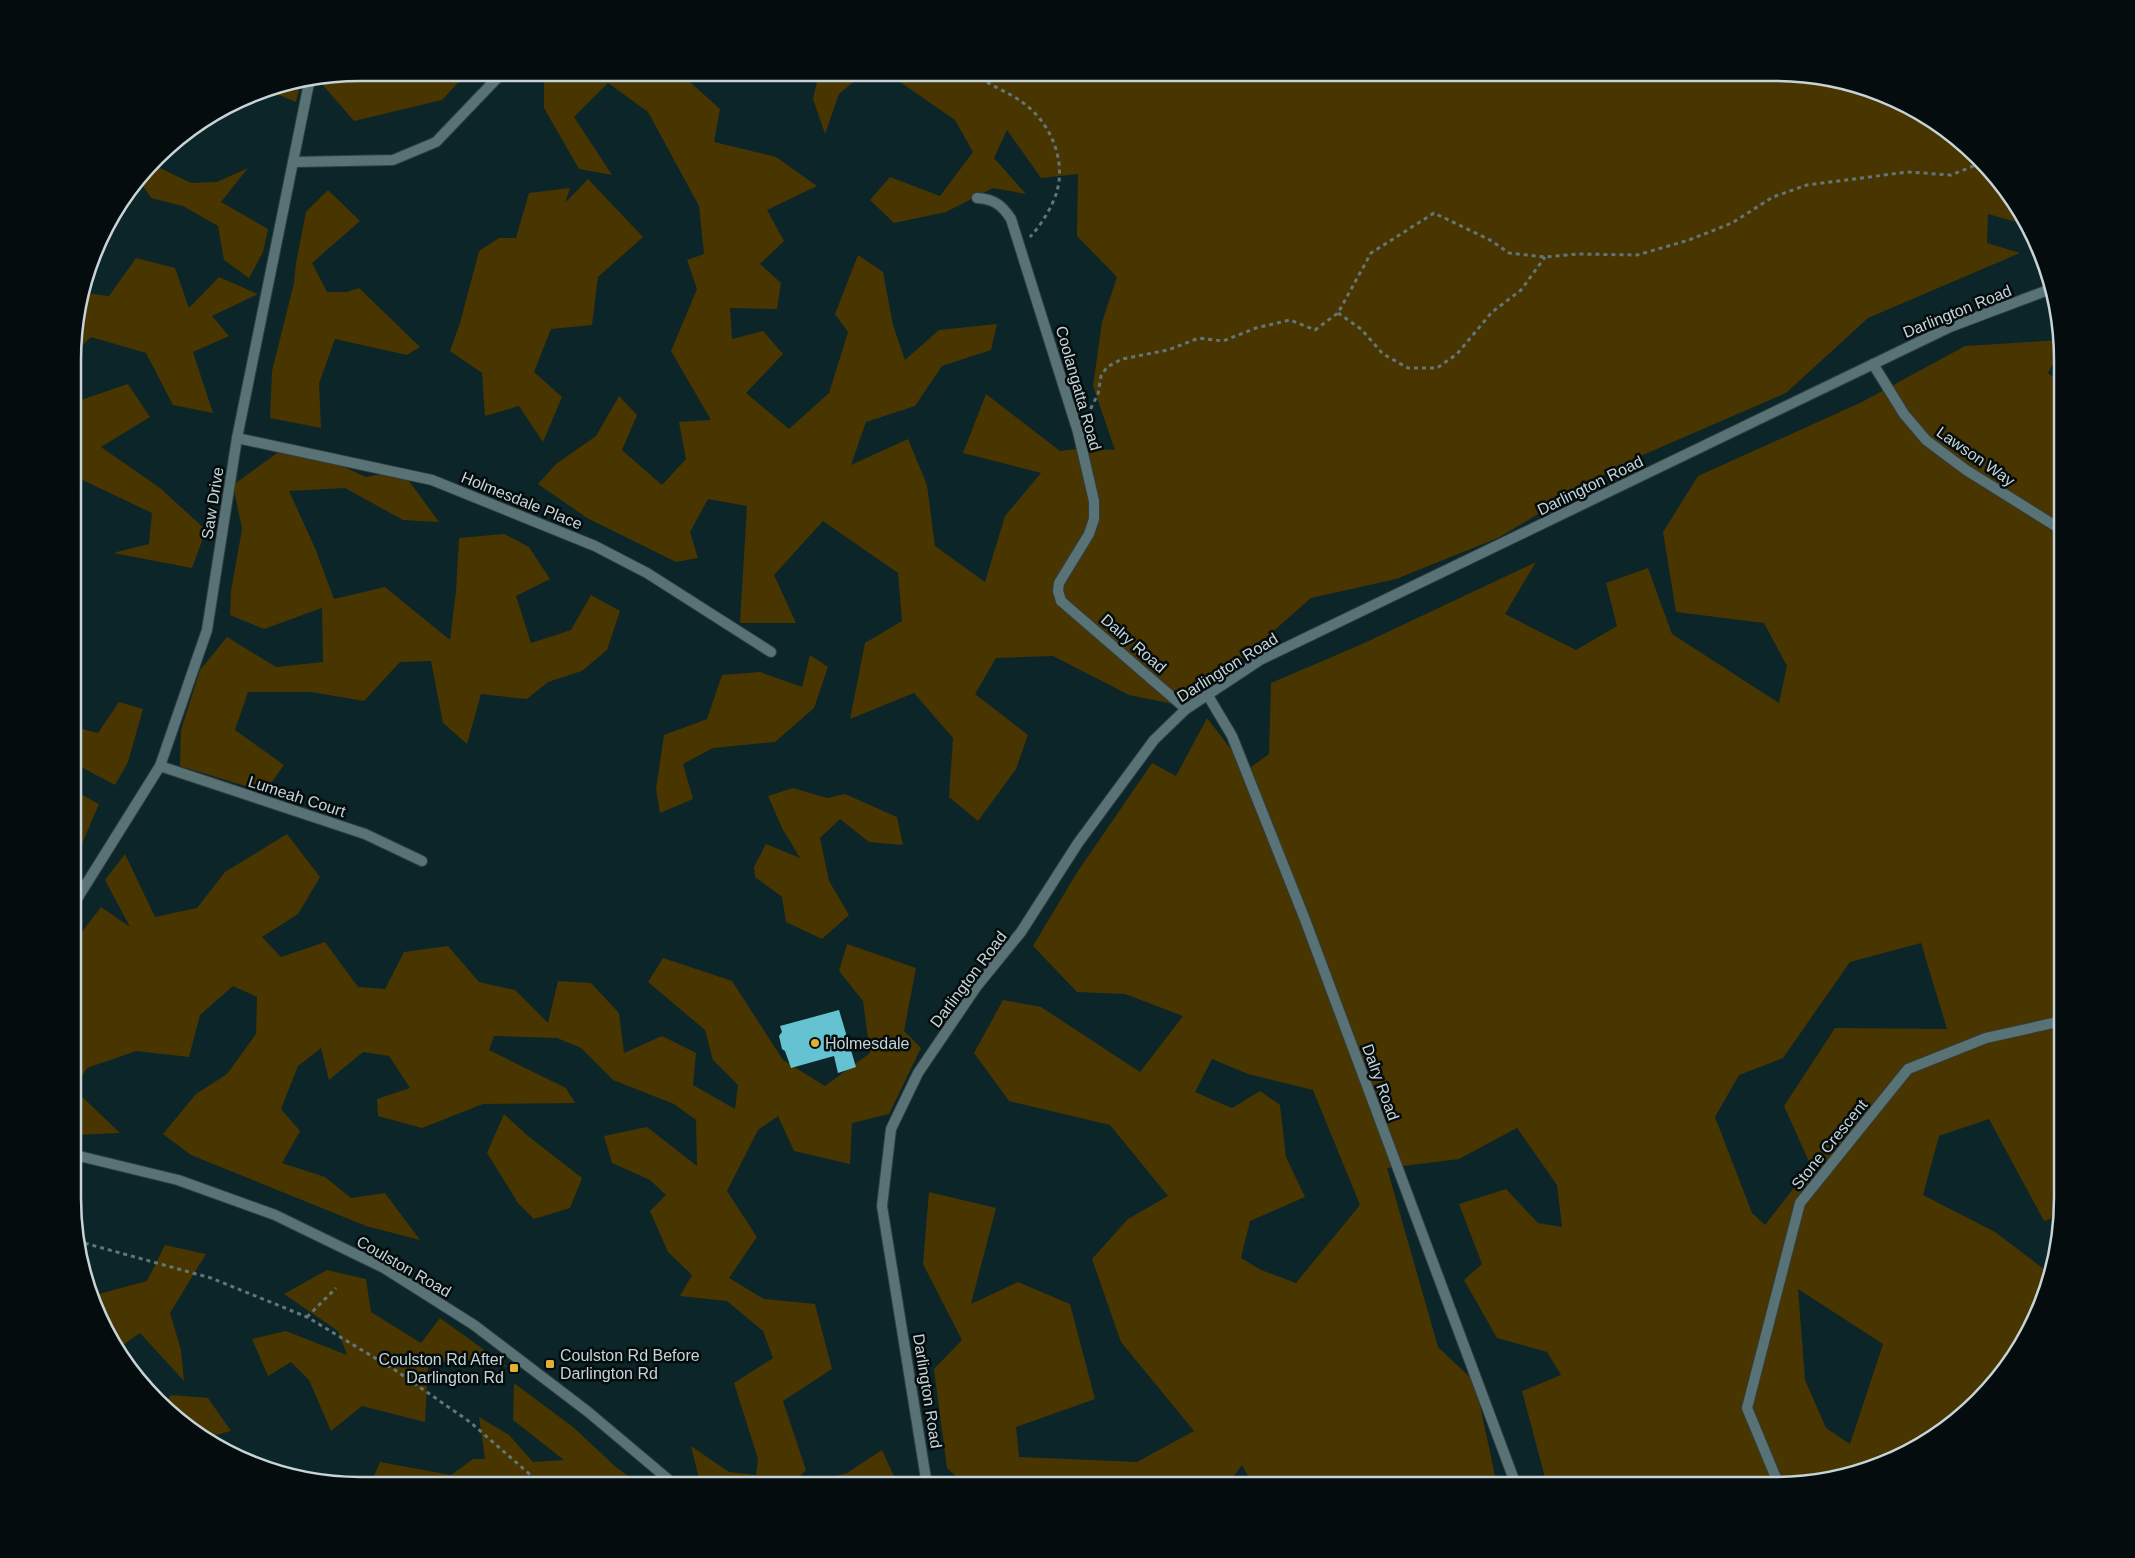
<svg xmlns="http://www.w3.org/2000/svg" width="2135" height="1558" font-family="Arial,sans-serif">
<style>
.green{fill:#483500;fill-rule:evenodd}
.building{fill:#64c2d1}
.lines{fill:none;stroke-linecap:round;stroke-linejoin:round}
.minor-casing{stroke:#303e41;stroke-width:12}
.tertiary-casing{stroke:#303e41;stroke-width:12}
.path{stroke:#627679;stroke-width:3;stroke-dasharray:4 4;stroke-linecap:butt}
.minor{stroke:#587276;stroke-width:10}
.tertiary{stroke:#587276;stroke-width:10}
.poi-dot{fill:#e0b034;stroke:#040c0e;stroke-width:2}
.labels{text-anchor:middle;stroke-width:5;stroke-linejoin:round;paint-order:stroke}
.street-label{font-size:16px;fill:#c6d4d7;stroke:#040c0e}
.poi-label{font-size:16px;fill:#c6d4d7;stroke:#040c0e;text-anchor:start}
.rim{fill:none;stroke:#c6d4d7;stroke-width:2.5}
</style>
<rect width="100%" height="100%" fill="#0c2529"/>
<g class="green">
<polygon points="360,73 467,73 442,100 354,121 322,84 323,80"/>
<polygon points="544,73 680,73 720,109 714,142 776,157 817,186 767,210 784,241 760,264 781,283 777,309 730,308 732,339 763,331 783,354 746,393 789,429 829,393 848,332 835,314 858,255 883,272 893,325 905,360 939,330 997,324 991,350 942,366 915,406 866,422 851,465 908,439 927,485 935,546 985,582 1005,516 1041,473 963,453 986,394 1060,451 1084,448 1115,450 1093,386 1102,322 1117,277 1077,236 1078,174 1041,178 1007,130 994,158 1026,194 993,188 946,212 894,223 870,200 890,177 940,196 973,152 955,120 887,73 1793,73 1867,88 1950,132 2003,185 2033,233 2036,246 2020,223 1988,214 1987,243 2020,253 1868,318 1786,393 1620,465 1498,538 1396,579 1311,598 1236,664 1183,706 1129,695 1053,656 996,658 975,694 1028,735 1016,769 978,821 949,797 953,738 914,693 850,719 865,643 902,621 898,573 823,521 774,575 796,623 740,623 747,506 708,499 690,532 698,558 676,562 587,518 538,484 556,464 596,436 619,396 637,415 622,450 662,485 686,459 679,422 711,420 671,351 697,289 687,260 704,254 699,206 648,112 608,83 574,117 612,175 579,169 544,108"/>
<polygon points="819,73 864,73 839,94 825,134 813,99"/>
<polygon points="300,84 296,102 274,93 273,90"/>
<polygon points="154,165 191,183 217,182 248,168 221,202 268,229 263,252 249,278 224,260 218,226 183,206 151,198 141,183"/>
<polygon points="588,179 643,237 598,277 592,325 551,329 534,372 562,397 543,442 519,406 485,416 482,373 450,351 460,323 479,251 499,238 516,238 529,193 570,188 565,203"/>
<polygon points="328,190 360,221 312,263 327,292 347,292 359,288 420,347 407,355 335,339 319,383 321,428 270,418 272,371 294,283 296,263 306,212"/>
<polygon points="136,258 175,268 189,308 219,277 258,294 212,316 229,336 193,352 213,413 173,405 146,353 91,337 75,352 75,323 84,293 109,296"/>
<path d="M2061 340 2062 348 2048 373 2062 383V1215L2044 1221 1989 1119 1939 1136 1923 1195 1995 1232 2049 1273 2041 1308 2003 1373 1950 1426 1902 1456 1849 1476 1775 1485H1547L1522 1391 1561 1375 1547 1352 1497 1338 1464 1280 1482 1264 1459 1204 1506 1189 1538 1223 1562 1227 1557 1185 1517 1128 1459 1159 1387 1168 1438 1347 1475 1382 1497 1485H1253L1242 1465 1227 1485H965L947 1468 934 1369 962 1340 923 1264 929 1192 996 1208 971 1304 1018 1282 1070 1304 1095 1399 1016 1427 1019 1457 1137 1462 1194 1431 1121 1342 1092 1259 1128 1219 1168 1196 1110 1125 1009 1101 974 1053 1003 1000 1041 1007 1140 1072 1183 1016 1125 994 1077 992 1033 946 1076 874 1152 763 1176 776 1207 718 1247 770 1269 754 1271 683 1360 645 1536 562 1505 614 1576 650 1617 626 1606 583 1648 568 1672 634 1779 703 1787 666 1764 623 1676 612 1663 532 1698 476 1862 402 1965 346ZM1921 943 1947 1029 1835 1028 1784 1106 1811 1166 1765 1225 1752 1213 1715 1117 1739 1075 1783 1058 1850 962ZM1212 1059 1248 1074 1313 1090 1360 1205 1296 1283 1261 1270 1241 1258 1250 1221 1305 1197 1286 1157 1280 1105 1260 1091 1232 1108 1195 1092ZM1798 1289 1883 1344 1850 1444 1826 1428 1805 1380Z"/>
<polygon points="128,384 150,417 101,447 160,488 206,530 192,568 113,553 149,544 152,513 76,477 75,479 75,402"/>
<polygon points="291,443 366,477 401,470 439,522 403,520 345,488 289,491 315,548 334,599 385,587 450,640 456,591 459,538 504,534 529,547 550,579 516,596 531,643 571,630 591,595 620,611 607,650 582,671 548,682 527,699 481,694 467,744 443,723 431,661 400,662 364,701 311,692 248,692 235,730 284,765 265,792 180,766 181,730 200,670 227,637 276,667 323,662 322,608 264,629 230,615 231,591 242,529 233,485"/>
<polygon points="810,655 828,667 814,708 775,742 713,748 683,764 693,799 660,813 656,789 664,735 707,719 722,675 760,672 802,687"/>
<polygon points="119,702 143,709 128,762 115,785 75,764 75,727 98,733"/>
<polygon points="793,788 827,798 845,794 897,817 903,845 869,842 840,819 820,838 829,881 849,915 822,939 786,922 782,897 755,877 754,867 766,844 800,858 782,828 768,796"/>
<polygon points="75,791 99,804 81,846 75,847"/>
<polygon points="287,834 320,877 298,914 262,937 281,957 325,942 358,987 385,989 404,952 448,946 479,982 515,990 548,1023 558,981 591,983 619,1013 624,1053 662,1036 696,1053 693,1085 735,1109 738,1085 713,1060 705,1030 648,982 663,958 732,981 783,1060 825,1086 870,1053 863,1001 839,971 847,944 916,968 904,1031 921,1048 889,1114 852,1123 850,1164 794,1151 778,1116 758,1130 727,1191 757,1237 729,1278 764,1299 815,1304 832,1369 783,1401 806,1470 791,1485 703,1485 700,1483 691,1446 729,1472 756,1475 758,1459 734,1383 773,1358 763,1331 727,1301 680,1296 692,1275 668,1252 650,1211 666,1195 650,1180 612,1163 604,1136 647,1127 697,1166 696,1120 674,1104 613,1080 581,1048 557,1038 494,1036 489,1050 566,1088 575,1103 483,1104 422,1128 378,1116 377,1099 410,1088 389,1056 363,1052 329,1080 321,1048 298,1066 281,1109 300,1131 282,1163 325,1177 351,1198 385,1193 420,1240 366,1226 191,1155 163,1134 196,1094 227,1074 256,1034 257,997 233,986 200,1015 189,1057 136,1051 87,1068 75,1088 75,941 101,907 130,927 105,880 125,854 155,917 197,908 225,872"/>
<polygon points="75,1090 120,1133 75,1135"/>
<polygon points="504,1114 528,1136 582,1178 570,1208 534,1219 518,1203 487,1153"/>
<polygon points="165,1245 206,1254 170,1313 181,1350 184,1381 140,1333 120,1347 124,1356 111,1341 95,1295 147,1281"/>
<polygon points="327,1270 366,1279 371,1312 421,1343 440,1318 508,1367 459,1359 428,1365 425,1422 362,1406 331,1431 309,1380 291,1362 268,1376 252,1339 286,1331 347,1355 338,1331 284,1294"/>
<polygon points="514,1383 573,1427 617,1468 641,1485 370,1485 380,1462 451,1475 473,1459 485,1459 479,1417 509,1435 533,1462 564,1460 513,1420"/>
<polygon points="171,1395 208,1398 231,1431 205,1438 185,1426 165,1403"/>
<polygon points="882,1450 898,1485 800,1485 847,1473"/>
</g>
<polygon class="building" points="839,1010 856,1067 838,1073 834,1056 791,1068 785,1051 782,1049 779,1036 782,1032 780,1026"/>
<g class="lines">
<defs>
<g id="minor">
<polyline points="293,162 393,160 436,142 502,73"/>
<path d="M977 198C994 199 1002 205 1011 219L1078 432 1094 501V519L1089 534 1059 583 1058 591 1061 601 1186 709"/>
<polyline points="1873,364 1904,414 1926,440 1966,470 2062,530"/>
<polyline points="237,438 432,480 595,546 647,573 771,652"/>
<polyline points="1207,694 1232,736 1304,917 1516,1485"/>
<polyline points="160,766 365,834 422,861"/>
<polyline points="75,902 160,766 207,630 237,438 309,83"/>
<polyline points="1779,1485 1747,1408 1800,1203 1908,1069 1986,1038 2062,1021"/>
</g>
<g id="tertiary">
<polyline points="75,1155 178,1180 275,1215 384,1268 474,1325 587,1411 675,1485"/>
<polyline points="927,1485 882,1206 891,1129 918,1073 977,986 1021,932 1078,843 1154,740 1186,709 1260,660 1950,327 2048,290"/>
</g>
</defs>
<use href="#minor" class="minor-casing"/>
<use href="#tertiary" class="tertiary-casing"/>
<g class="path">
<path d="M974 73C989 86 1010 92 1026 105 1050 124 1066 159 1057 191 1053 206 1041 225 1030 237"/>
<polyline points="1338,313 1361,329 1383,354 1408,368 1437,368 1457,354 1492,312 1521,290 1545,257"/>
<polyline points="1087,416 1098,394 1101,376 1107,367 1122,359 1168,350 1199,338 1223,341 1256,328 1290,320 1315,330 1338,313 1371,253 1434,213 1490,240 1509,253 1545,257 1577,254 1637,255 1689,240 1732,223 1773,197 1807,185 1908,172 1951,175 1981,163"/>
<polyline points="77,1241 211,1278 307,1317 395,1370 470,1422 542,1485"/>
<polyline points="307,1317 336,1288"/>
</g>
<use href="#minor" class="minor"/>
<use href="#tertiary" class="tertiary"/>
</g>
<g class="poi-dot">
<circle cx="815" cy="1043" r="5"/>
<rect x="545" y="1359" width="10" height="10" rx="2.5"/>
<rect x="509" y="1363" width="10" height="10" rx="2.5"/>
</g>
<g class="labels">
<g class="street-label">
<text transform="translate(1957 311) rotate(-22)" y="6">Darlington Road</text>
<text transform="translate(1079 388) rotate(74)" y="6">Coolangatta Road</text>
<text transform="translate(1976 456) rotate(35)" y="6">Lawson Way</text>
<text transform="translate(1590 485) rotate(-26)" y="6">Darlington Road</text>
<text transform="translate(522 500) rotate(22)" y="6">Holmesdale Place</text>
<text transform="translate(212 503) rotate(-81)" y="6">Saw Drive</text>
<text transform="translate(1134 643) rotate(41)" y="6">Dalry Road</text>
<text transform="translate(1227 667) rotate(-32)" y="6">Darlington Road</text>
<text transform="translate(297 796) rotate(18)" y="6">Lumeah Court</text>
<text transform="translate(968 979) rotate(-53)" y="6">Darlington Road</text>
<text transform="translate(1381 1082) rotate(70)" y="6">Dalry Road</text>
<text transform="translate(1829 1144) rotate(-51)" y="6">Stone Crescent</text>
<text transform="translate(404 1266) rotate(30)" y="6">Coulston Road</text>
<text transform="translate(928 1391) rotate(81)" y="6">Darlington Road</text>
</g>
<g class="poi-label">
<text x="825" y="1049">Holmesdale</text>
<text x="560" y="1361">Coulston Rd Before<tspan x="560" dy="18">Darlington Rd</tspan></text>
<text x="504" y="1365" text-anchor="end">Coulston Rd After<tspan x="504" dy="18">Darlington Rd</tspan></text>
</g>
</g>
<path d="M0 0H2135V1558H0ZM360 81H1775A279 279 0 0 1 2054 360V1198A279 279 0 0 1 1775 1477H360A279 279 0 0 1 81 1198V360A279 279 0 0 1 360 81Z" fill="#040c0e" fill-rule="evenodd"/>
<path class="rim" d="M360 81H1775A279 279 0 0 1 2054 360V1198A279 279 0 0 1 1775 1477H360A279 279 0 0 1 81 1198V360A279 279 0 0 1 360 81Z"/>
</svg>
